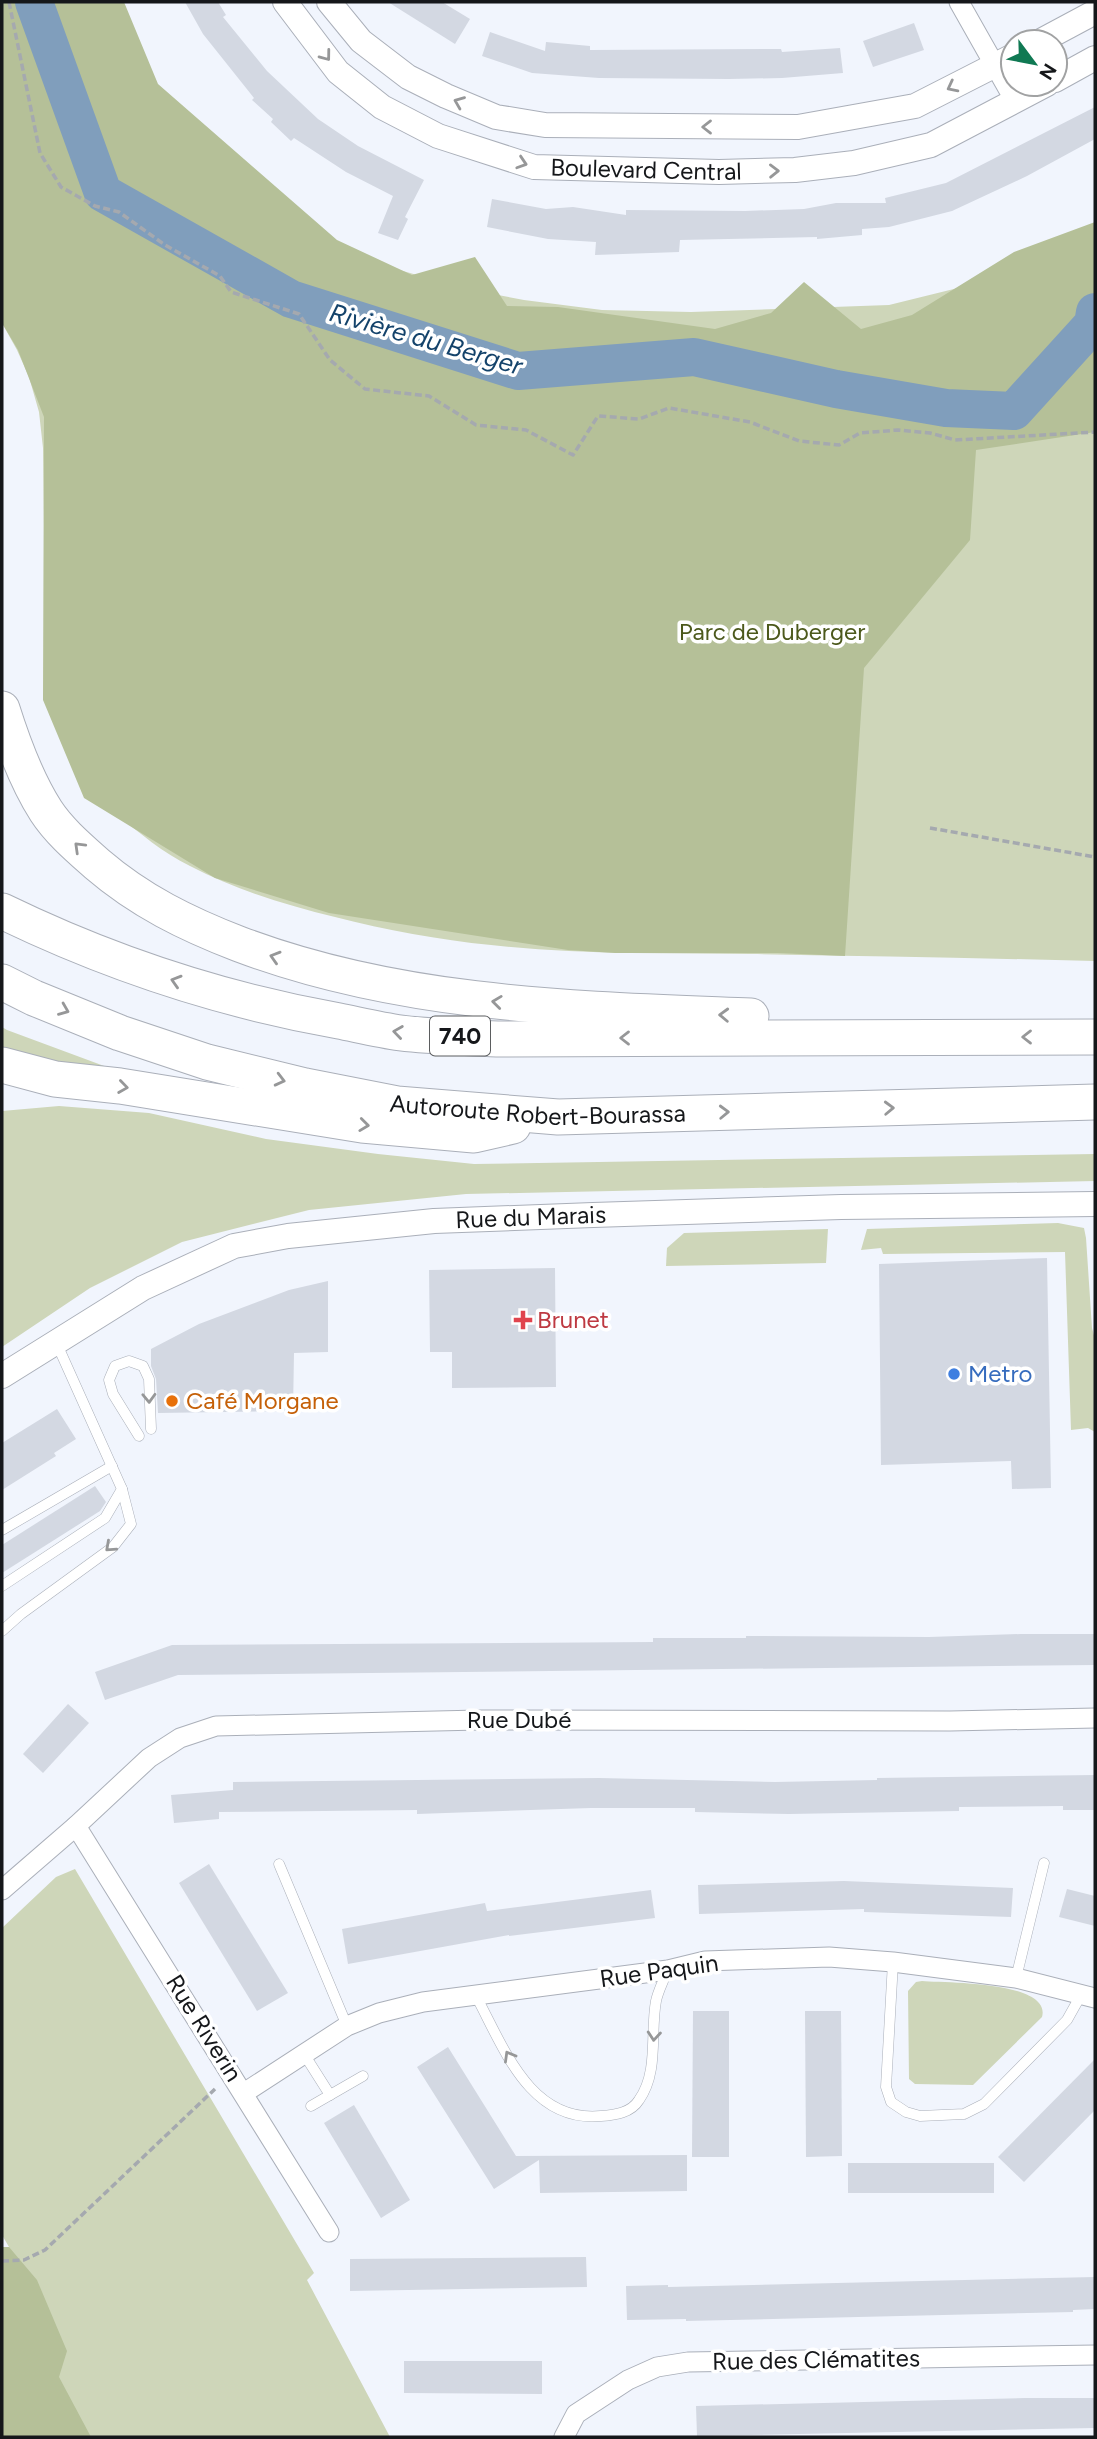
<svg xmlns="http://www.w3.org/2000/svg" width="1097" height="2439" font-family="Figtree,sans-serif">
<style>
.green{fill:#ced6b9}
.forest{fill:#b5c098}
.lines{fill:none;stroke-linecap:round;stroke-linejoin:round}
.river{stroke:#809ebc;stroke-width:38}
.building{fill:#d3d8e2}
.service-casing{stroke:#aaafb9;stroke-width:11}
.minor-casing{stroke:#aaafb9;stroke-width:21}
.tertiary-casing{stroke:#aaafb9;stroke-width:26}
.motorway-casing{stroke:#aaafb9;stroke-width:37}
.path{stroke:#a5a9af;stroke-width:3.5;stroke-dasharray:7 3.5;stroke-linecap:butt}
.service{stroke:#fff;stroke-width:10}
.minor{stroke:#fff;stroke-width:19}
.tertiary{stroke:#fff;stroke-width:24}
.motorway{stroke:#fff;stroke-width:35}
.oneway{stroke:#969798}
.health-dot{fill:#e0444e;stroke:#fff;stroke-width:2.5}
.shop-dot{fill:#3f7fe0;stroke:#fff;stroke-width:2.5}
.food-dot{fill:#e8710a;stroke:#fff;stroke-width:2.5}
.labels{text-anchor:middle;stroke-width:7;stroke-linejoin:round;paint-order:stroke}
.shield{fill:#fff;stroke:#5b5d5f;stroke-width:2}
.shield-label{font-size:23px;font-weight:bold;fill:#15171a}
.street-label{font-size:24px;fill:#15171a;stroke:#fff}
.park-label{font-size:24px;fill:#4c591c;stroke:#fff}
.health-label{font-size:24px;fill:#be3a42;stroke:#fff;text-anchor:start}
.shop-label{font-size:24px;fill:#366cbe;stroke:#fff;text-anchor:start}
.food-label{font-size:24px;fill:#c56008;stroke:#fff;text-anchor:start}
.water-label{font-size:26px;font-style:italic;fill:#14436b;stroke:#fff}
</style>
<rect width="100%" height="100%" fill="#f1f5fd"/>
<g class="green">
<path d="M2 2 143 80 346 250 389 267 466 289 524 300 602 310 691 312 889 305 966 286 1095 229V961C980 958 866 956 751 954 665 953 577 955 491 945 439 940 386 930 335 917 286 905 236 890 190 866 163 853 140 833 117 815L44 526 43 448 39 412 29 377 17 350 2 323Z"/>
<polygon points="2,1027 7,1030 123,1073 2,1063"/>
<polygon points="59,1106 149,1113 266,1139 378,1154 474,1164 1095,1154 1095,1181 466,1194 309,1210 182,1242 90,1288 2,1347 2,1111"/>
<polygon points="1058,1223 1084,1228 1086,1238 1092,1328 1095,1339 1095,1432 1088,1428 1071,1430 1065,1252 883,1254 881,1248 861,1250 867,1229"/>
<polygon points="828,1229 826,1263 666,1266 667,1248 684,1233"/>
<polygon points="75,1869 314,2273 307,2280 390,2437 2,2437 2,2247 9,2247 2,2235 2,1928 56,1877"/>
<path d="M922 1981C945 1983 1052 1981 1042 2017L973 2085 915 2084 909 2079 908 1991 916 1982Z"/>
</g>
<g class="forest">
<polygon points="2,2 124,2 158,84 337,240 412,275 475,257 507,306 558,307 715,329 771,313 804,282 861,329 912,315 1014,252 1095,222 1095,432 976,450 970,540 864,668 845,956 778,953 615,953 568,950 329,913 215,878 84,798 43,700 44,417 18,350 2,323"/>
<polygon points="2,2247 9,2247 37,2280 67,2351 59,2377 91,2437 2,2437"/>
</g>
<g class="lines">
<polyline class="river" points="34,2 103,193 291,299 518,371 694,357 836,389 946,408 1014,411 1093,324 1095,312"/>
</g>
<g class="building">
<polygon points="185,2 218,2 226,15 223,17 267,71 318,119 358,146 424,180 405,217 408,219 398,240 378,233 393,196 346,172 294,138 291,141 271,122 273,119 252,100 254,98 203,34"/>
<polygon points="388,2 442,2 470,19 455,44"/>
<polygon points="914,23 924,50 873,67 863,41"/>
<polygon points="490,32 545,51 546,42 590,46 590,50 781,49 782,52 840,48 843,73 782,78 729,79 599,78 532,73 482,56"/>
<polygon points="1095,107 1095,139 1027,176 952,211 889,227 862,229 862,235 817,239 817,237 680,240 679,252 595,255 596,242 548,239 487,227 492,199 546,209 573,207 626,215 626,210 745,211 804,209 836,203 886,203 885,198 946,183"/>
<polygon points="1047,1258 1051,1488 1012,1489 1011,1461 881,1465 879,1264"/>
<polygon points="555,1268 556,1387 452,1388 452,1352 430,1352 429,1270"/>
<polygon points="328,1281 328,1352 294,1353 293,1411 158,1413 156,1379 151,1366 151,1349 199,1324 289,1290"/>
<polygon points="57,1409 76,1439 54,1453 56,1456 2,1490 2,1443"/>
<polygon points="95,1486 106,1502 100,1511 2,1573 2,1545"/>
<polygon points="1021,1634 1095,1634 1095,1665 178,1675 105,1700 95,1672 172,1645 653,1642 653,1638 746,1638 746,1636 929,1637"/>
<polygon points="68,1704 89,1723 43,1773 23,1754"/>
<polygon points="1095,1775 1095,1810 1063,1810 1063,1806 959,1807 959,1811 789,1814 695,1812 695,1808 591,1808 417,1814 417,1810 219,1812 219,1819 174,1823 171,1795 233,1790 233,1782 599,1778 775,1782 877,1780 877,1778"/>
<polygon points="209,1864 288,1993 257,2011 179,1883"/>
<polygon points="844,1881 1013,1888 1011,1917 864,1912 864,1909 699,1914 698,1885"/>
<polygon points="1067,1889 1095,1896 1095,1926 1059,1917"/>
<polygon points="651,1890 655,1918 509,1936 509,1935 348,1964 342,1929 485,1903 487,1911"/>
<polygon points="693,2011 729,2011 729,2157 692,2157"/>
<polygon points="805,2011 841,2011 842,2156 806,2157"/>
<polygon points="448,2047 516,2156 687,2155 687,2191 540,2193 539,2160 494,2189 417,2067"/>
<polygon points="1095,2059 1095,2110 1024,2182 998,2157"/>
<polygon points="354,2105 410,2200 381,2218 324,2123"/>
<rect x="848" y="2163" width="146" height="30"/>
<polygon points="586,2257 587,2287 350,2291 350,2259"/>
<polygon points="1095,2277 1095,2309 1073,2310 1073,2312 686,2321 686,2319 627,2320 626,2286 668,2285 668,2287"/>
<polygon points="404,2361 542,2361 542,2394 404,2393"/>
<polygon points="1025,2398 1095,2398 1095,2428 697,2436 696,2406"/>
</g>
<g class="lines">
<defs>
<g id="service">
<polyline points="139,1436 113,1394 109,1380 115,1366 129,1361 143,1366 149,1379 151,1429"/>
<polyline points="2,1530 112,1466"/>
<polyline points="2,1586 105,1518 122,1489 56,1342"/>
<polyline points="2,1631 21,1614 113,1547 131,1524 122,1489"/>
<polyline points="279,1864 347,2026"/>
<polyline points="893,1962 886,2087 891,2102 906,2112 920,2116 964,2114 984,2104 1067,2020 1081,1995"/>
<polyline points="1016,1978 1044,1863"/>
<path d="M476 1996C504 2048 530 2123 601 2116 615 2115 631 2113 639 2100 659 2072 650 2033 656 2001 658 1991 664 1980 667 1971"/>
<polyline points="304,2054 330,2095"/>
<polyline points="311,2106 363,2076"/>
</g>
<g id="minor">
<polyline points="959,2 1015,101"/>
<polyline points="76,1826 329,2232"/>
<polyline points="2,1890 76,1826 149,1758 180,1738 216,1726 479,1720 950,1721 1095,1718"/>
<polyline points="244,2093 347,2026 379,2013 423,2002 668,1970 705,1961 829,1957 893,1962 1016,1978 1095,1998"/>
<polyline points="564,2437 576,2414 628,2380 657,2367 688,2362 1095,2355"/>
</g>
<g id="tertiary">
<path id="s1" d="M285 2 338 72 382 107 438 136 534 167 719 172 795 170 854 163 931 145 1047 84"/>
<polyline points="329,2 361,41 408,77 446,96 496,117 545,125 798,127 915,106 1013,56"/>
<polyline points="1039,42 1095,12"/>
<polyline points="1055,80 1095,58"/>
<path id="s2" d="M2 1376 143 1288 234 1246 288 1236 434 1221 593 1215 841 1207 1095 1204"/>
</g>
<g id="motorway">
<path d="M2 709C13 744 26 780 46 811 59 831 79 848 97 864 140 901 187 924 239 944 403 1006 578 1009 751 1016"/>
<path d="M2 911C109 963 221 1000 339 1021 359 1025 380 1030 401 1033 433 1037 465 1037 497 1039L1095 1037"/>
<path id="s3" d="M2 982 34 998 120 1033 207 1062 305 1086 397 1104 558 1117 1095 1102"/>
<polyline points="2,1065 55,1079 120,1086 362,1125 474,1135 513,1126"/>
</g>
</defs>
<use href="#service" class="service-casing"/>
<use href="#minor" class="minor-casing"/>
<use href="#tertiary" class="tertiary-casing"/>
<use href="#motorway" class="motorway-casing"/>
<g class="path">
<polyline points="9,2 40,153 61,187 95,206 119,212 165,245 220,276 231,292 299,314 330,360 365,389 429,396 476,425 526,430 573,455 598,416 639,419 669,408 750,422 799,441 839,445 860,433 898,430 930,433 955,440 1095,432"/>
<polyline points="930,828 1095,857"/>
<polyline points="2,2261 24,2260 45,2250 215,2089"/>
</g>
<use href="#service" class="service"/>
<use href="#minor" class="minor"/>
<use href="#tertiary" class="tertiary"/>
<use href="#motorway" class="motorway"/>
</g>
<defs><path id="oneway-chevron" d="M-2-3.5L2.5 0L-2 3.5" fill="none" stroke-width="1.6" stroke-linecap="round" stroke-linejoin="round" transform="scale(1.75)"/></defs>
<g class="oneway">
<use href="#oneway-chevron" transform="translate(326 56) rotate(53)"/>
<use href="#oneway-chevron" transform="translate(952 87) rotate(153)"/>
<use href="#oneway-chevron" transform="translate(459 102) rotate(-158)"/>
<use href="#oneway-chevron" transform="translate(707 127) rotate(-180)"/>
<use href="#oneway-chevron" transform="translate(522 163) rotate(18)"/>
<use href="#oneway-chevron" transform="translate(774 171) rotate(-1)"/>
<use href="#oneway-chevron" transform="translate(79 847) rotate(-136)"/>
<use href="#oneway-chevron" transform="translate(275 957) rotate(-163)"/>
<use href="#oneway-chevron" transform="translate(176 981) rotate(-163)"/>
<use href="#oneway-chevron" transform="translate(497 1002) rotate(-173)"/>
<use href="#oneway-chevron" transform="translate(64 1010) rotate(22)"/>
<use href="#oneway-chevron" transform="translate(724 1015) rotate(-178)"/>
<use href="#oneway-chevron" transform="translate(398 1032) rotate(-172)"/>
<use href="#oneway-chevron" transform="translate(1027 1037) rotate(180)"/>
<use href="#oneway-chevron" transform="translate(625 1038) rotate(180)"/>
<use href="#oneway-chevron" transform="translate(280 1080) rotate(14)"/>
<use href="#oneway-chevron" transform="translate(123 1087) rotate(8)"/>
<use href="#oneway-chevron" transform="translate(889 1108) rotate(-2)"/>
<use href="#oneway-chevron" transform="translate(724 1112) rotate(-2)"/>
<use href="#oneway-chevron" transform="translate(364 1125) rotate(7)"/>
<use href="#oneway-chevron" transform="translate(149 1398) rotate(88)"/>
<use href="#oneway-chevron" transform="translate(110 1547) rotate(138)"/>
<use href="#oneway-chevron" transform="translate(654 2036) rotate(95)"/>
<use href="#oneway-chevron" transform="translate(509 2056) rotate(-120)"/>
</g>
<path class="health-dot" d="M519.5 1309.5h7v7h7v7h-7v7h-7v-7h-7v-7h7z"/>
<circle class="shop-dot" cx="954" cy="1374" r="7"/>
<circle class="food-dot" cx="172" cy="1401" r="7"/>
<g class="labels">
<rect class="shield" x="430" y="1016.5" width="60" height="39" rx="5"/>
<g class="shield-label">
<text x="460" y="1044">740</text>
</g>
<g class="street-label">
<text dy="8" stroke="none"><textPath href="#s1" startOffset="420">Boulevard Central</textPath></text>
<text dy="8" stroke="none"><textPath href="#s3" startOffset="556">Autoroute Robert-Bourassa</textPath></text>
<text dy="8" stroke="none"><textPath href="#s2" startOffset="565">Rue du Marais</textPath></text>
<text x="519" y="1728">Rue Dubé</text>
<text transform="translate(659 1971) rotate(-8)" y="8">Rue Paquin</text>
<text transform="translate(204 2028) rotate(58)" y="8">Rue Riverin</text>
<text transform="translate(816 2360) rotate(-1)" y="8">Rue des Clématites</text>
</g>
<g class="park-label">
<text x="772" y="640">Parc de Duberger</text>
</g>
<g class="health-label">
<text x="537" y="1328">Brunet</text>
</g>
<g class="shop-label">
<text x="968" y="1382">Metro</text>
</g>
<g class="food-label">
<text x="186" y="1409">Café Morgane</text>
</g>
<g class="water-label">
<text transform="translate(426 339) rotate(16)" y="9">Rivière du Berger</text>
</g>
</g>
<rect width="1097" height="2439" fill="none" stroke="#15171a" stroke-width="7"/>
<g transform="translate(1034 63) rotate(122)"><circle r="33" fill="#ffffff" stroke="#a1a2a3" stroke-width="2"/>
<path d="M0-5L12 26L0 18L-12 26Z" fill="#107953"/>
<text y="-10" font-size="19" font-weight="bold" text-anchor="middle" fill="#15171a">N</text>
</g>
</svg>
